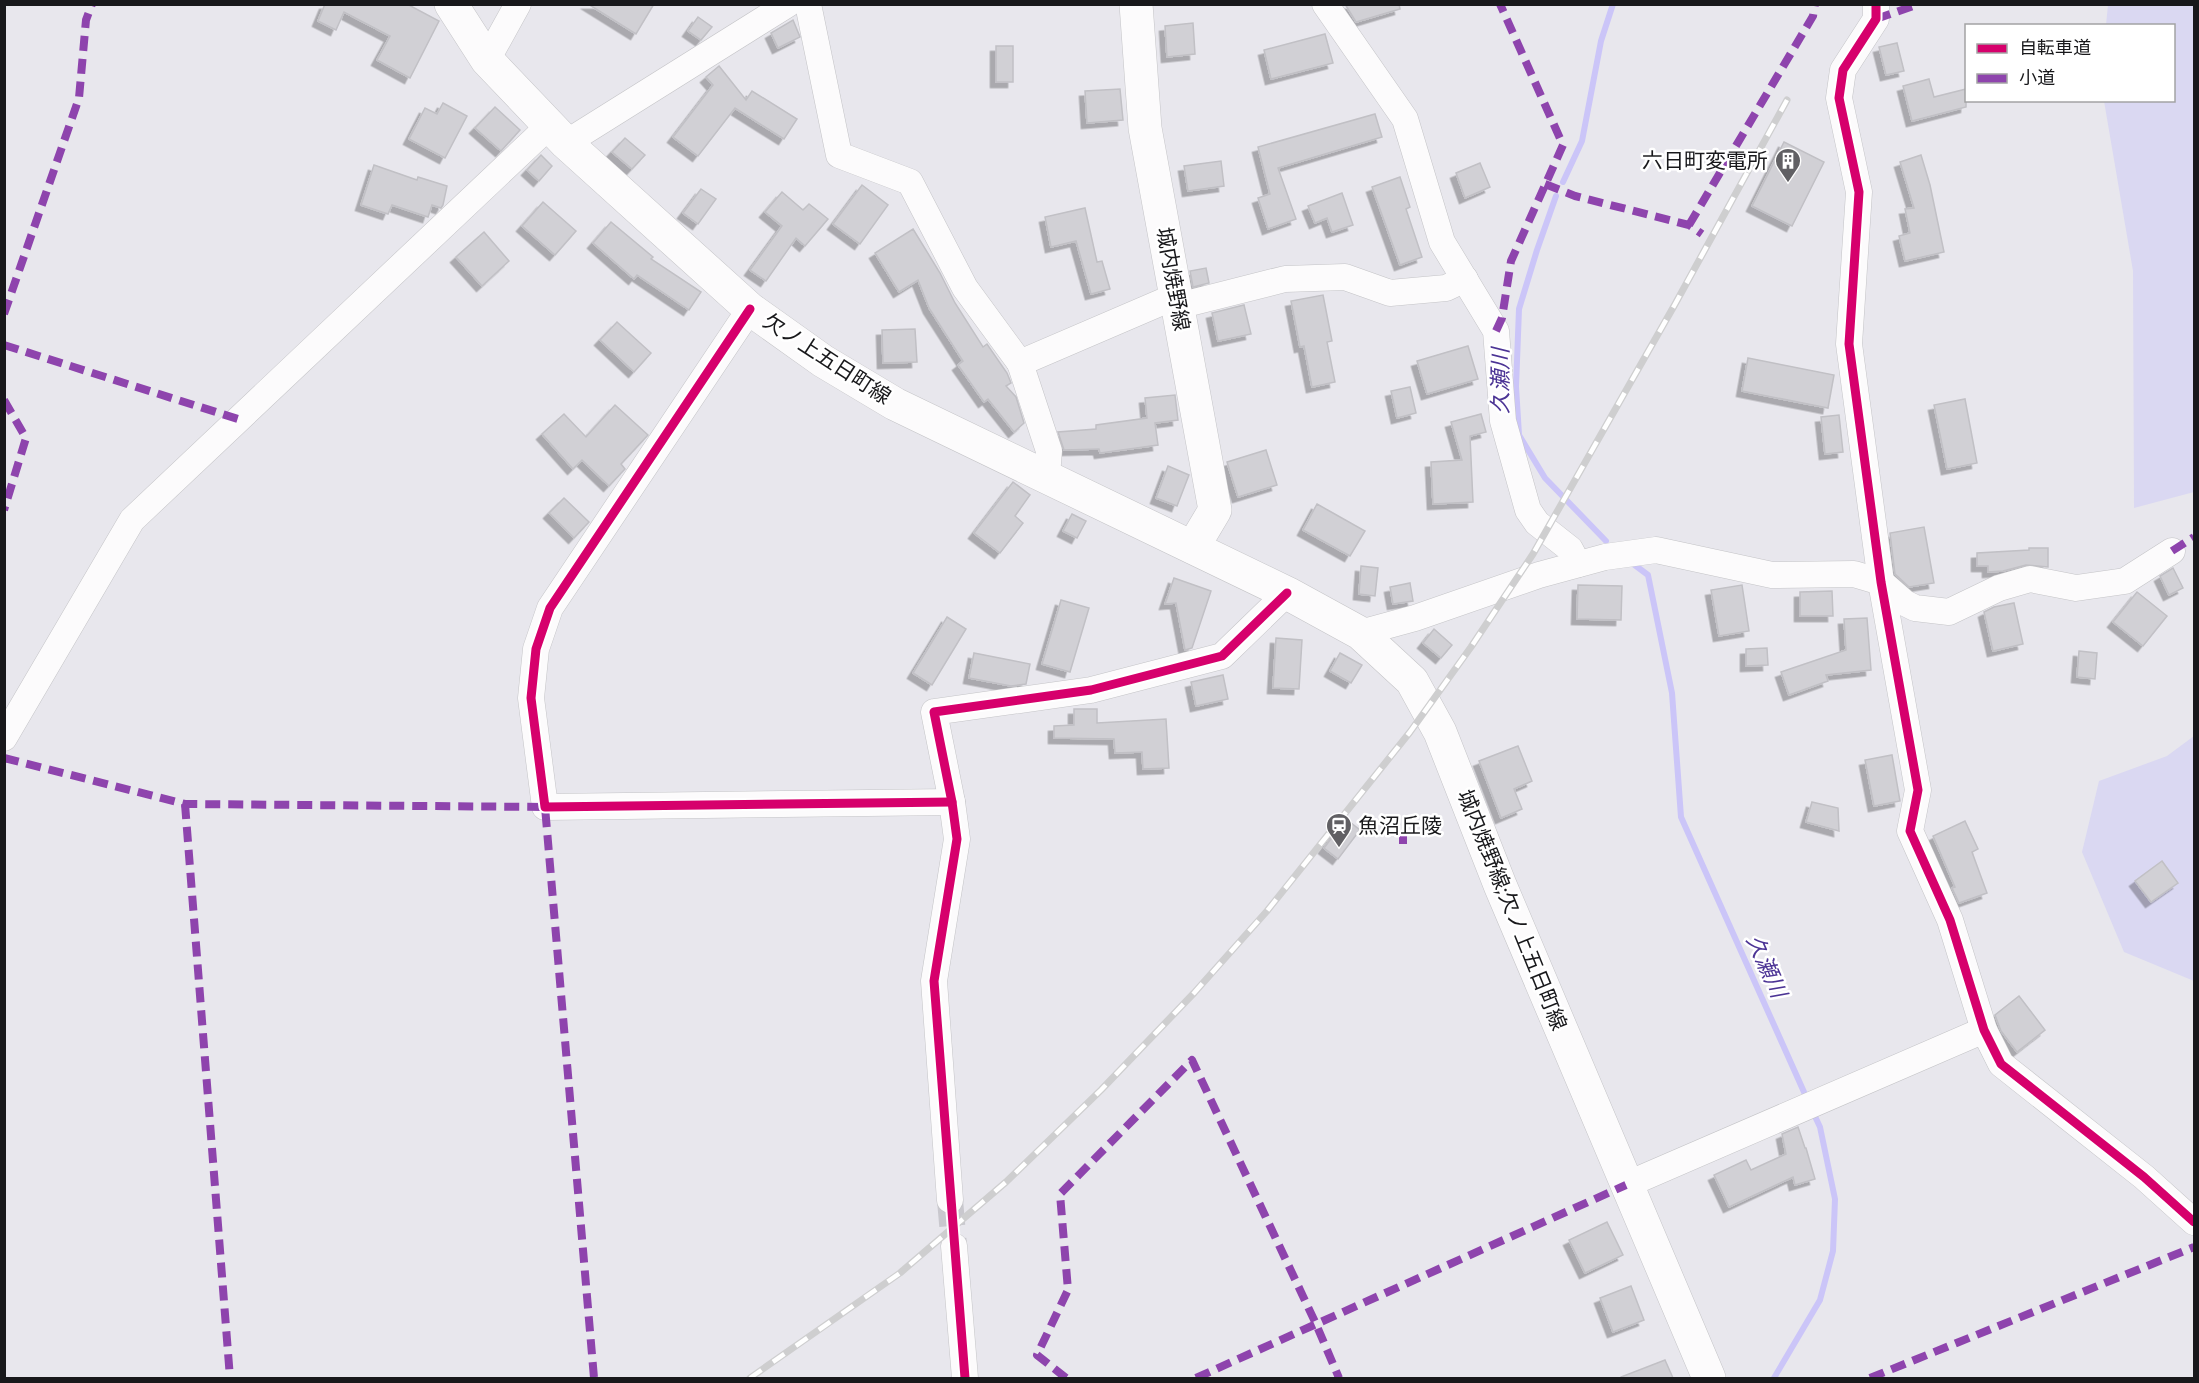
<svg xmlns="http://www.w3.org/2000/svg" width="2199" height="1383" font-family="Spectral,'Noto Sans JP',serif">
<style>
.green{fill:#dad8f2}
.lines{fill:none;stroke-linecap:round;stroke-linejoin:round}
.stream{stroke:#cbc5f8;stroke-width:6}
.building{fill:#d1d0d5;stroke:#c1c0c5;stroke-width:1.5;filter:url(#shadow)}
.minor-tunnel{stroke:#c9c8ce;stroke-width:26;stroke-dasharray:26 13;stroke-linecap:butt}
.minor-casing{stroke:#c4c4c7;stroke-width:27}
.major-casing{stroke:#c4c4c7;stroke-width:34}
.minor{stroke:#fcfbfc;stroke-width:26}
.major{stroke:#fcfbfc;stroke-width:33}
.rail-casing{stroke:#cececf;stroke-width:7}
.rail{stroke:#fff;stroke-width:4.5;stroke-dasharray:14;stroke-linecap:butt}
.quiet{stroke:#8e44ad;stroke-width:8;stroke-dasharray:15 8;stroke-linecap:butt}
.cycleway-casing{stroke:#fff;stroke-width:13}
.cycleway{stroke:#d6006c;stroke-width:9}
.labels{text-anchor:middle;stroke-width:5;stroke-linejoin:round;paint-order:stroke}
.poi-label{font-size:21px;fill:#18181b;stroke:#fff;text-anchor:end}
.street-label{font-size:21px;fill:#18181b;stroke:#fff}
.water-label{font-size:22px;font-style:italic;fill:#4c3495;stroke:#fff}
</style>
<defs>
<filter id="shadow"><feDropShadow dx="-5.5" dy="5.5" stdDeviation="0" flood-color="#0004"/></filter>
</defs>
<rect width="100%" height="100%" fill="#e8e7ed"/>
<g class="green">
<polygon points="2108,5 2194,5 2194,492 2134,508 2133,271 2104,101 2174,100 2174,26 2106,25"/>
<polygon points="2194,736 2194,981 2124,952 2082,852 2099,781 2167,756"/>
</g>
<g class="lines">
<g class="stream">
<polyline points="1563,182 1582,141 1601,41 1613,4"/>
<polyline points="1556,196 1537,250 1519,309 1516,387 1519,435 1545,478 1606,541"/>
<polyline points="1632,563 1648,575 1672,693 1681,817 1808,1101"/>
<polyline points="1774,1378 1820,1300 1833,1251 1835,1199 1820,1127 1812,1110"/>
</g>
</g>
<g class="building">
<polygon points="325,4 407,4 439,21 410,78 377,60 390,36 344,12 336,30 318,21"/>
<polygon points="588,4 654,4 636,34"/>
<polygon points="1345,4 1399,4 1400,9 1356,22"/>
<polygon points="698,17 712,27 701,40 688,31"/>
<polygon points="793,20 800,37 778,48 771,33"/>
<polygon points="1193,23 1195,54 1167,57 1165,26"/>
<polygon points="1325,34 1333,63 1271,79 1264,50"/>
<polygon points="1897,43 1904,71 1886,75 1879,47"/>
<rect x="996" y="46" width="17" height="36"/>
<polygon points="719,66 746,100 752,91 797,119 784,139 735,108 698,156 673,137 713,85 706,77"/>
<polygon points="1929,79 1934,97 1966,89 1966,107 1912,121 1903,86"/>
<polygon points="1120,89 1123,120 1087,123 1085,91"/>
<polygon points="443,103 467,116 445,158 409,139 425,108 437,114"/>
<polygon points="495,107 520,130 501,151 475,128"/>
<polygon points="1375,114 1382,137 1278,168 1296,219 1268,229 1258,198 1270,194 1258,147"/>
<polygon points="625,138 645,155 632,169 612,152"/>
<polygon points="1784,142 1824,162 1792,226 1752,206"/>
<polygon points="541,155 552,166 539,181 527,170"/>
<polygon points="1921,155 1930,185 1944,252 1905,261 1899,236 1910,233 1905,209 1914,208 1900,162"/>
<polygon points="1221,161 1224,186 1188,191 1184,166"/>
<polygon points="1480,163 1490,187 1465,198 1456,173"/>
<polygon points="374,165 417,180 418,177 447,186 443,205 441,208 432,205 428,217 392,205 388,214 361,205"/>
<polygon points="1400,177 1410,207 1406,209 1422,257 1400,265 1372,187"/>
<polygon points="862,185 888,205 860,244 833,224"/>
<polygon points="701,189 716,199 698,224 683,213"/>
<polygon points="782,192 803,210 809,204 828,219 805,246 796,238 766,281 750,270 782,226 765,212"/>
<polygon points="1342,193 1353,225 1332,232 1327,218 1315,223 1308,206"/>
<polygon points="543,202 576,231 555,255 522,226"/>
<polygon points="1085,208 1097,262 1102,261 1110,289 1091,294 1076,241 1051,247 1045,217"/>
<polygon points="611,222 653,257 651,259 701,292 689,310 637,275 634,279 593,243"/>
<polygon points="913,229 940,273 955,303 983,347 987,344 1007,373 1011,383 1006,386 1016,397 1024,423 1014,432 988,399 984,402 958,365 963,361 929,308 918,280 899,292 875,253"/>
<polygon points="484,232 509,261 482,286 456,257"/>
<polygon points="1206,268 1209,283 1193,287 1190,271"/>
<polygon points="1323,295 1332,341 1327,342 1335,382 1312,387 1304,346 1300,347 1291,301"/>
<polygon points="1244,305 1251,334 1218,341 1212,313"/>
<polygon points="617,322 651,353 634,372 600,340"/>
<polygon points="915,329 917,362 883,363 882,330"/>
<polygon points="1468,346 1478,379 1427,394 1417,361"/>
<polygon points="1748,358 1834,375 1828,408 1742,391"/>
<polygon points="1410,387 1416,413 1397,418 1391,391"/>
<polygon points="1175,395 1178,420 1155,423 1158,445 1100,453 1099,449 1064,450 1058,432 1096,429 1096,425 1147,418 1145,398"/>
<polygon points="1965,399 1977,463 1947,469 1934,405"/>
<polygon points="615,405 648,435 621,464 625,469 609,486 582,460 573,469 542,434 564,414 586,437"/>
<polygon points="1481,414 1486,432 1470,436 1473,502 1433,504 1431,462 1462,460 1451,422"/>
<polygon points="1839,415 1843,452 1825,454 1821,417"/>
<polygon points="1266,450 1277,485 1238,497 1227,462"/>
<polygon points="1168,466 1189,475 1177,506 1156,498"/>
<polygon points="1013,482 1030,495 1015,516 1023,523 1000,553 974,533"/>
<polygon points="564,498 589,522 574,538 549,513"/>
<polygon points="1317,504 1365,531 1350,556 1303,530"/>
<polygon points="1072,514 1086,521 1077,538 1063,531"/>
<polygon points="1924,527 1934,583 1909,587 1895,574 1890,533"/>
<polygon points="2029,548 2048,548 2048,567 2026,565 2003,571 1988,572 1988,566 1977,566 1977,553 2029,550"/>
<polygon points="1361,566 1378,568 1375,596 1359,594"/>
<polygon points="2173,568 2183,588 2169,595 2160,576"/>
<polygon points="1174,578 1211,591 1192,648 1185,650 1176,603 1165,604"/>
<polygon points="1410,583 1413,601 1393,604 1390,587"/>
<polygon points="1578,585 1622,586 1621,620 1577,619"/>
<polygon points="1742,585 1749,631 1719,636 1711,590"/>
<polygon points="1832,591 1833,616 1800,616 1800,592"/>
<polygon points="2137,592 2167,616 2143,646 2113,622"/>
<polygon points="1061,600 1089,608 1070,672 1042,664"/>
<polygon points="2014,603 2023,644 1993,651 1984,612 1994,607"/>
<polygon points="947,617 966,629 932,685 913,673"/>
<polygon points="1867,618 1871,670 1826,675 1828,681 1789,695 1781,672 1846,650 1844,619"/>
<polygon points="1434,629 1452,645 1441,658 1423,643"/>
<polygon points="1276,638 1302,640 1299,689 1273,688"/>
<polygon points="1767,648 1768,665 1746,666 1746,649"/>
<polygon points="2079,651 2097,653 2095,679 2077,677"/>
<polygon points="974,653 1030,664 1026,684 1011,686 969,678"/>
<polygon points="1340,653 1362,665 1351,683 1330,671"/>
<polygon points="1223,675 1228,699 1196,706 1191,682"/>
<polygon points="1074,709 1097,709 1097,723 1166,719 1169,768 1143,769 1142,752 1115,753 1114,739 1054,738 1054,726 1074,725"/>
<polygon points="1518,746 1532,781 1514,789 1522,809 1501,818 1479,761"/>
<polygon points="1892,755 1900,801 1874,806 1865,760"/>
<polygon points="1812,802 1838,808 1839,831 1806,822"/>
<polygon points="1346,819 1360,830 1338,859 1324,848"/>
<polygon points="1965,821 1978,849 1972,852 1987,893 1959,903 1952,888 1955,887 1933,836"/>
<polygon points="2162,861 2178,883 2151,902 2135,881"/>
<polygon points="2019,996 2045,1030 2017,1052 2001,1031 1995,1015"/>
<polygon points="1798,1127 1805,1148 1806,1148 1815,1179 1795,1185 1793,1177 1729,1207 1714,1175 1746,1160 1751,1170 1786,1154 1782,1134"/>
<polygon points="1607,1222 1623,1255 1585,1273 1569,1240"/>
<polygon points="1631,1286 1644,1320 1613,1332 1600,1298"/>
<polygon points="1665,1360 1673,1378 1621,1378 1621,1377"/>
</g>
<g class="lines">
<polyline class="minor-tunnel" points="950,1200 954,1246"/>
<defs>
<g id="minor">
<polyline points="808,4 839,155 910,182 965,288 1020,363 1176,296"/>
<polyline points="1325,4 1405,119 1442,242 1496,331 1503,421 1528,510 1537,523 1570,549 1578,564"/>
<polyline points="1876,4 1876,19 1843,70 1839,98 1859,192 1849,344 1881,582 1918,790 1910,831 1950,920 1984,1030 2001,1064 2144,1177 2194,1222"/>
<polyline points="487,60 518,4"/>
<polyline points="566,143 788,4"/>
<polyline points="1178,306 1285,279 1345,277 1390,293 1446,288 1465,279"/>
<polyline points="750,309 550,608 536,649 531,698 545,807 952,802"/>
<polyline points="1020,363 1049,451 1047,475"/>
<polyline points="1360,633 1415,618 1539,575 1605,557 1656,550 1772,575 1854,574 1881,582 1905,603 1915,608 1949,612 1999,588 2030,579 2076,588 2125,581 2172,551"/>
<polyline points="4,738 132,520 550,125"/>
<polyline points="1626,1185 1984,1030"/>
<polyline points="950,1200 934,981 957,839 952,802 934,712 1091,690 1222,656 1287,593"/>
<polyline points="954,1246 965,1378"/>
</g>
<g id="major">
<polyline points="451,4 487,60 566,143 750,309 823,361 895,404 1287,593 1360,633 1412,681 1440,732 1500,885 1709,1378"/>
<polyline points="1136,4 1145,128 1215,510 1193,547"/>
</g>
</defs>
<use href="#minor" class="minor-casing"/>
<use href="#major" class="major-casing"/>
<use href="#minor" class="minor"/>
<use href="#major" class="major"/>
<defs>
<polyline id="rail" points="750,1378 900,1273 1006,1182 1101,1090 1194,993 1267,911 1410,732 1471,647 1533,554 1674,306 1787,100"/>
</defs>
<use href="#rail" class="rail-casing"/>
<use href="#rail" class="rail"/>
<g class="quiet">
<polyline points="1876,19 1919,4"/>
<polyline points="1545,184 1575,196 1689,225 1702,234"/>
<polyline points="1689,225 1813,16 1815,4"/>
<polyline points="4,314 79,98 86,20 92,4"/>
<polyline points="1496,331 1502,318 1511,261 1563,145 1500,4"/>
<polyline points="4,345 238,419"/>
<polyline points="4,400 26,438 4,510"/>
<polyline points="2172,551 2194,537"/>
<polyline points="4,758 185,804 545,807 594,1378"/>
<polyline points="185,804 230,1378"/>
<polyline points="1399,840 1407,840"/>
<polyline points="1066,1378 1037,1355 1068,1290 1060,1194 1192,1060 1316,1324 1339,1378"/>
<polyline points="1196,1378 1626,1185"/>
<polyline points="1870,1378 2194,1247"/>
</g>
<defs>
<g id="cycleway">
<polyline points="1876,4 1876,19 1843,70 1839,98 1859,192 1849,344 1881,582 1918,790 1910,831 1950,920 1984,1030 2001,1064 2144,1177 2194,1222"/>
<polyline points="750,309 550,608 536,649 531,698 545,807 952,802"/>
<polyline points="965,1378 934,981 957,839 952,802 934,712 1091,690 1222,656 1287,593"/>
</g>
</defs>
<use href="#cycleway" class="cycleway-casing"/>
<use href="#cycleway" class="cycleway"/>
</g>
<defs>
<symbol id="building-pin" viewBox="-11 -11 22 30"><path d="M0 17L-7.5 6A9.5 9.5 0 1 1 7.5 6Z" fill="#616064" stroke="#fff"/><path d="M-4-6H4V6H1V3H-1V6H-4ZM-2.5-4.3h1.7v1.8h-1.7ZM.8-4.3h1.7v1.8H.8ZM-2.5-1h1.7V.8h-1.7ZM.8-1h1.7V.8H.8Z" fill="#fff"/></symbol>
<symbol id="station-pin" viewBox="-11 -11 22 30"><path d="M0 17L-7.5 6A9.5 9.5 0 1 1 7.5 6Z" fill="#616064" stroke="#fff"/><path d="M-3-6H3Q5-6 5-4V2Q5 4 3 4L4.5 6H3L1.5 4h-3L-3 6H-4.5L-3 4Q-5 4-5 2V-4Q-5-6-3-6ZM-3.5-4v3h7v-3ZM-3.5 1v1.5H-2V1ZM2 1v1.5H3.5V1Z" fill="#fff"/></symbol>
</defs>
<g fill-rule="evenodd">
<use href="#building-pin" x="1773" y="146" width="30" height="40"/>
<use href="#station-pin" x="1324" y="811" width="30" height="40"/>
</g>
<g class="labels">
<g class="poi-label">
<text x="1768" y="168">六日町変電所</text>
<text x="1358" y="833" text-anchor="start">魚沼丘陵</text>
</g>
<g class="street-label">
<text transform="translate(1173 279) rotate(80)" y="7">城内焼野線</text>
<text transform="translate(827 359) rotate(33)" y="7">欠ノ上五日町線</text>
<text transform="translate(1512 910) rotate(68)" y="7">城内焼野線;欠ノ上五日町線</text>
</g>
<g class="water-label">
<text transform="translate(1500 381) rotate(-90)" y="8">久瀬川</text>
<text transform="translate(1767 966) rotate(66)" y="8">久瀬川</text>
</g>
</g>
<rect width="2199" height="1383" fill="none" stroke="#18181b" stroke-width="12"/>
<rect x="1965" y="24" width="210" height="78" fill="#ffffff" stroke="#a3a3a4" stroke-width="1.5"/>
<rect x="1977" y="44" width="30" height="9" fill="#d6006c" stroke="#a3a3a4" stroke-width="1.5"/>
<text x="2019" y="54" font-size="18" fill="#18181b">自転車道</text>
<rect x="1977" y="74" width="30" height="9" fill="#8e44ad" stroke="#a3a3a4" stroke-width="1.5"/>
<text x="2019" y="84" font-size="18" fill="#18181b">小道</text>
</svg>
